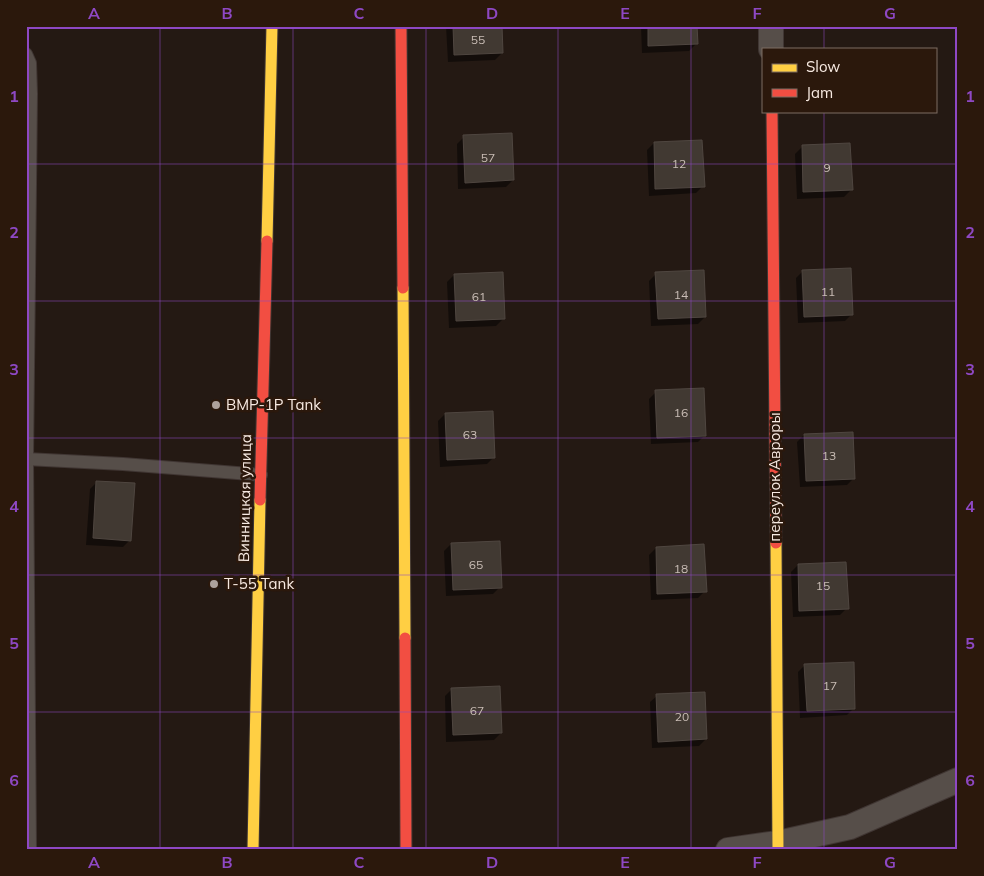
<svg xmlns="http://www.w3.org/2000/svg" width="984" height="876" font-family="Mulish,sans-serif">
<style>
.shadow{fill:#0007}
.building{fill:#413932;stroke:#4f4640}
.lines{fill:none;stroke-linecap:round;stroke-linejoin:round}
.lane-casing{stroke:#403633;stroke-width:14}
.street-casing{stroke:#403633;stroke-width:26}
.slow-casing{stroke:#403633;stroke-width:13}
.jam-casing{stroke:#403633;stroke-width:13}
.lane{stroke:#564e49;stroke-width:12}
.street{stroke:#564e49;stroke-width:24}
.slow{stroke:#ffcf43;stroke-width:11}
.jam{stroke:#f24e42;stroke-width:11}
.grid{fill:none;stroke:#8e48c4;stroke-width:1;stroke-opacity:0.55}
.poi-dot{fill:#aea19a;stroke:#2b180c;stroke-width:2}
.labels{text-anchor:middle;stroke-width:5;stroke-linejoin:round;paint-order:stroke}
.number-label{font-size:12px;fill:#cabeb6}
.poi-label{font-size:15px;fill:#f8eae2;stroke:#2b180c;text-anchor:start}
.street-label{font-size:15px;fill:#f8eae2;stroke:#2b180c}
.neatline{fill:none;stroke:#8e48c4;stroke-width:2}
.grid-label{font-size:16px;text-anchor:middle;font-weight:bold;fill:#8e48c4}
</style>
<rect width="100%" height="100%" fill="#241913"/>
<g class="shadow">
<polygon points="446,26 501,26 502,53 495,60 448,62"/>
<polygon points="641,26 695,26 696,44 689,51 642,53"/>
<polygon points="464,137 513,180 506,187 458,189 457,144"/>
<polygon points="654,143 703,186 696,193 649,196 647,150"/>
<polygon points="802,147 851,190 844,197 797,199 795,154"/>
<polygon points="803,271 852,314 845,321 798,323 796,278"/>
<polygon points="656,274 705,317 698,324 651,326 649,281"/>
<polygon points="454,275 503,319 496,326 449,328 447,282"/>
<polygon points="656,392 705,435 698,442 651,444 649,399"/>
<polygon points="445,414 494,457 487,464 440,467 438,421"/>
<polygon points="804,435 854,478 847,485 800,487 797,442"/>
<polygon points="97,482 130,540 123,547 86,545 90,489"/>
<polygon points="499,542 500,587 493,594 446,596 444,551 451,544"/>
<polygon points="656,548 705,591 698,598 651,600 649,555"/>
<polygon points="798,565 847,608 840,615 793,617 791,572"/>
<polygon points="805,665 854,708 847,715 800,718 798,672"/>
<polygon points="452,689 501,733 494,740 446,742 445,696"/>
<polygon points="657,696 706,739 699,746 652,748 650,702"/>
</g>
<g class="building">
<polygon points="453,26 502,26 503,53 454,55"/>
<polygon points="648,26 697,26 698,44 648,46"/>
<polygon points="512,133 514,180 465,183 463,135"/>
<polygon points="702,140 705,187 655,189 654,142"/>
<polygon points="850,143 853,190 803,192 802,145"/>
<polygon points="851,268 853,315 804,317 802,270"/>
<polygon points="704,270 706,317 658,319 655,272"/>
<polygon points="503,272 505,319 456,321 454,274"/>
<polygon points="704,388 706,436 657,438 655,390"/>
<polygon points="493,411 495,458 447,460 445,413"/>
<polygon points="853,432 855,479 806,481 804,434"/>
<polygon points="96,481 135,483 131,541 93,538"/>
<polygon points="500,541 502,588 453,590 451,543"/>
<polygon points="704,544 707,592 657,594 656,547"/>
<polygon points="846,562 849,609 799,611 798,564"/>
<polygon points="854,662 855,709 807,711 804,664"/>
<polygon points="500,686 502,733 453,735 451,688"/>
<polygon points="705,692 707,739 658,742 656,694"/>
</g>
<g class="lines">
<defs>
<g id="lane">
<polyline points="26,54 30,63 31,94 27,459 30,850"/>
<polyline points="26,459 123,464 261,475"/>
</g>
<g id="street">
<polyline points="771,26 771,49"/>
<polyline points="728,850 778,843 850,827 958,780"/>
</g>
<g id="slow">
<polyline points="267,241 272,26"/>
<polyline points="403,288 405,638"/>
<polyline points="776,543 778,850"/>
<polyline points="253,850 260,500"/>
</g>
<g id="jam">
<polyline points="401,26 403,288"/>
<polyline points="772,111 776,543"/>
<polyline points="260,500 267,241"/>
<polyline points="405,638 406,850"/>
</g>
</defs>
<use href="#lane" class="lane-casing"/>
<use href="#street" class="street-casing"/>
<use href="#slow" class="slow-casing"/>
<use href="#jam" class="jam-casing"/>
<use href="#lane" class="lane"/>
<use href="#street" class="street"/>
<use href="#slow" class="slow"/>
<use href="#jam" class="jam"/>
</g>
<path class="grid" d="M160 26V850M293 26V850M426 26V850M558 26V850M691 26V850M824 26V49M824 111V850M26 164H958M26 301H958M26 438H958M26 575H958M26 712H958"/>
<g class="poi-dot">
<circle cx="216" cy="405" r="5"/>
<circle cx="214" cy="584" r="5"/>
</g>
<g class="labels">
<g class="number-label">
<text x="478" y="44">55</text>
<text x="488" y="162">57</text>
<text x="679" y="168">12</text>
<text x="827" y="172">9</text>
<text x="828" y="296">11</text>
<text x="681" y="299">14</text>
<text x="479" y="301">61</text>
<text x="681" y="417">16</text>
<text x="470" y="439">63</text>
<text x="829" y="460">13</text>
<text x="476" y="569">65</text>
<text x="681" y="573">18</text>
<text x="823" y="590">15</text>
<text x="830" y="690">17</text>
<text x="477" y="715">67</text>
<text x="682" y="721">20</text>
</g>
<g class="poi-label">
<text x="226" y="410">BMP-1P Tank</text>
<text x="224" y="589">T-55 Tank</text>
</g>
<g class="street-label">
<text transform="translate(775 477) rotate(-90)" y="5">переулок Авроры</text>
<text transform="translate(245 498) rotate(-89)" y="5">Винницкая улица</text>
</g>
</g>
<rect width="984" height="876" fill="none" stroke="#2b180c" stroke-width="55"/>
<rect x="762" y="48" width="175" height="65" fill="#2b180c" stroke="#7d6c62"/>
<rect x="772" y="64" width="25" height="8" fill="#ffcf43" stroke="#7d6c62"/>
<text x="806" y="72" font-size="15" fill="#f8eae2">Slow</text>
<rect x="772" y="89" width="25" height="8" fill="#f24e42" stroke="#7d6c62"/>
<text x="806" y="98" font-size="15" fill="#f8eae2">Jam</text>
<rect x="28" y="28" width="928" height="820" class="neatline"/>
<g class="grid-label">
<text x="94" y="19">A</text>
<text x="227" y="19">B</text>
<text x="359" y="19">C</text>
<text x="492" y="19">D</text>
<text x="625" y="19">E</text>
<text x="757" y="19">F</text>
<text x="890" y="19">G</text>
<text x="14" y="102">1</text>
<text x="970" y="102">1</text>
<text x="14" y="238">2</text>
<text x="970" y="238">2</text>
<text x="14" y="375">3</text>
<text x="970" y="375">3</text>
<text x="14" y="512">4</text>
<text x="970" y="512">4</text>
<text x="14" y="649">5</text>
<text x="970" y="649">5</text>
<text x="14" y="786">6</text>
<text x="970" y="786">6</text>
<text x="94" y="868">A</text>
<text x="227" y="868">B</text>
<text x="359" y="868">C</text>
<text x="492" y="868">D</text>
<text x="625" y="868">E</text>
<text x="757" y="868">F</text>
<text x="890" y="868">G</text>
</g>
</svg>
